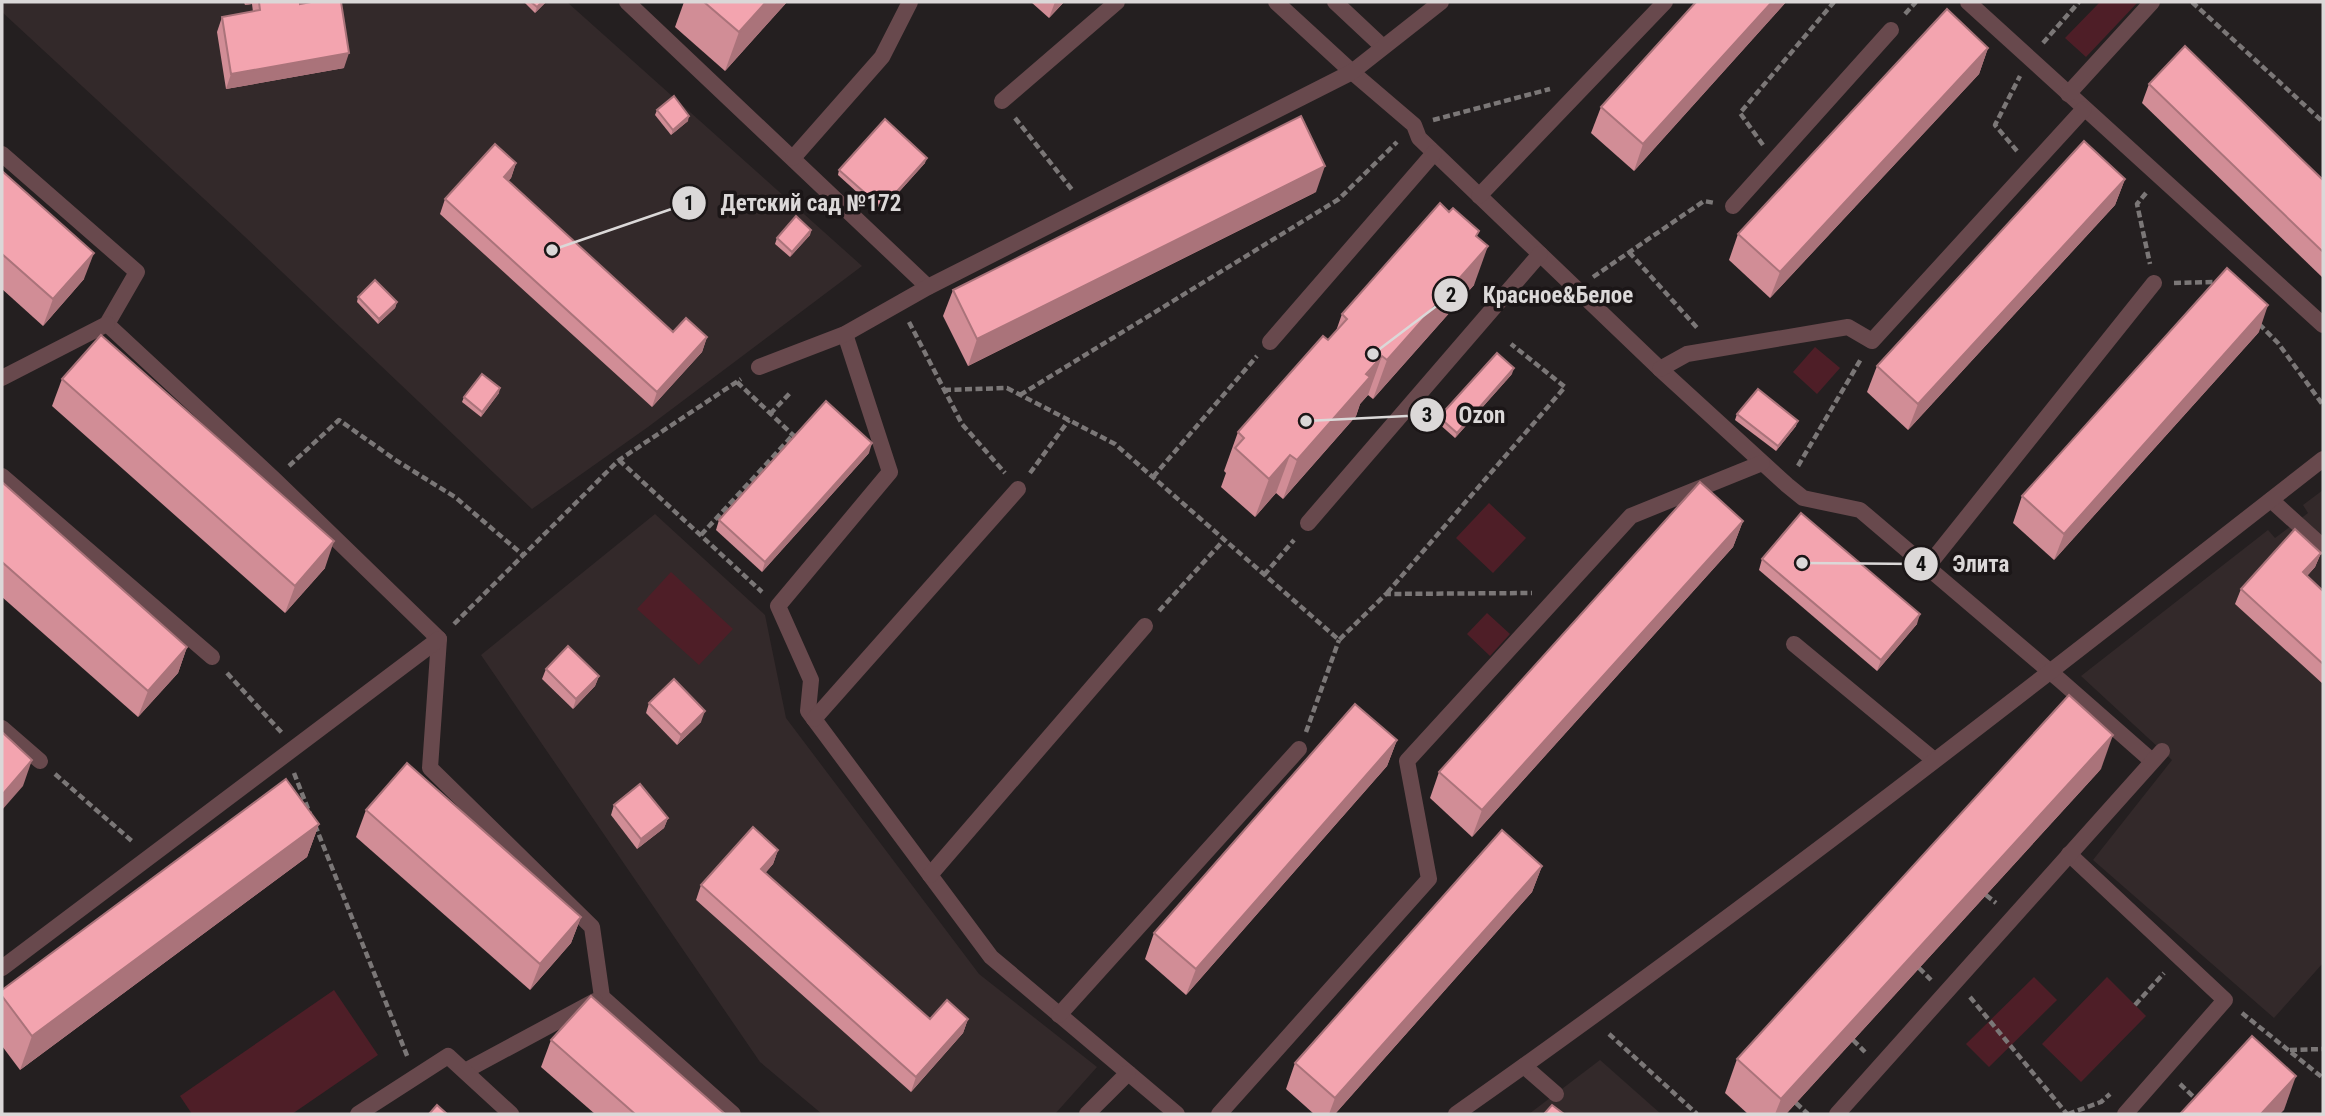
<svg xmlns="http://www.w3.org/2000/svg" width="2325" height="1116" font-family="'Roboto Condensed',sans-serif">
<style>
.built{fill:#33292a}
.green{fill:#4e1e27}
.lines{fill:none;stroke-linecap:round;stroke-linejoin:round}
.path{stroke:#7b7777;stroke-width:4.5;stroke-dasharray:7 3.5;stroke-linecap:butt}
.service{stroke:#68494d;stroke-width:16}
.wall{fill:#d18d96}
.shaded-wall{fill:#aa737a}
.building{fill:#f3a4af;stroke:#aa737a;stroke-width:2}
.leader{fill:none;stroke:#dbd8d8;stroke-width:2.5}
.callout-dot{fill:#dbd8d8;stroke:#1b1617;stroke-width:2.5}
.mark-label{font-size:21px;text-anchor:middle;font-weight:bold;fill:#111}
.callout-label{font-size:23px;text-anchor:middle;font-weight:bold;fill:#dbd8d8;stroke:#1b1617;stroke-width:7;stroke-linejoin:round;paint-order:stroke}
</style>
<rect width="100%" height="100%" fill="#241f20"/>
<g class="built">
<polygon points="2,2 567,2 862,266 648,427 532,509 243,235 2,12"/>
<polygon points="2323,490 2323,963 2274,1018 2093,860 2172,760 2081,676 2268,530 2275,538 2308,513 2303,505"/>
<polygon points="655,514 765,615 786,718 979,974 1097,1067 1055,1114 822,1114 760,1062 481,655"/>
<polygon points="1600,1060 1661,1114 1529,1114"/>
</g>
<g class="green">
<polygon points="2100,2 2138,2 2086,57 2065,38"/>
<polygon points="1815,347 1840,368 1817,394 1793,372"/>
<polygon points="1489,503 1526,538 1493,573 1456,538"/>
<polygon points="671,572 733,629 699,665 637,609"/>
<polygon points="1487,613 1510,634 1490,656 1467,634"/>
<polygon points="2034,977 2057,1000 1989,1067 1966,1044"/>
<polygon points="2107,977 2146,1016 2081,1082 2042,1044"/>
<polygon points="334,990 378,1055 292,1114 192,1114 180,1096"/>
</g>
<g class="lines">
<g class="path">
<polyline points="2192,2 2323,122"/>
<polyline points="1905,14 1916,2"/>
<polyline points="2043,43 2079,2"/>
<polyline points="1015,118 1073,191"/>
<polyline points="1433,120 1550,89"/>
<polyline points="1763,145 1740,113 1834,2"/>
<polyline points="2017,151 1995,125 2020,76"/>
<polyline points="2146,193 2137,204 2150,264"/>
<polyline points="1629,252 1699,330"/>
<polyline points="1593,277 1704,201 1715,203"/>
<polyline points="2174,283 2215,282 2217,283"/>
<polyline points="909,322 962,424 1005,473"/>
<polyline points="2259,324 2278,343 2323,405"/>
<polyline points="737,382 794,436"/>
<polyline points="944,390 1007,388 1115,444 1339,640 1386,594 1532,593"/>
<polyline points="1020,395 1339,199 1397,142"/>
<polyline points="770,414 790,393"/>
<polyline points="619,460 762,592"/>
<polyline points="289,466 339,420 397,461 455,497 523,555"/>
<polyline points="1798,466 1861,359"/>
<polyline points="1030,473 1069,420"/>
<polyline points="1153,477 1257,356"/>
<polyline points="701,535 793,435"/>
<polyline points="1264,575 1294,540"/>
<polyline points="1387,593 1565,387 1511,344"/>
<polyline points="1159,611 1224,540"/>
<polyline points="454,624 619,460 741,379"/>
<polyline points="227,673 282,733"/>
<polyline points="1306,732 1339,640"/>
<polyline points="294,773 310,814"/>
<polyline points="55,774 133,842"/>
<polyline points="315,825 408,1058"/>
<polyline points="1986,895 1996,903"/>
<polyline points="1919,968 1931,980"/>
<polyline points="1970,997 2067,1114"/>
<polyline points="2135,1005 2164,973"/>
<polyline points="2242,1013 2323,1078"/>
<polyline points="1609,1034 1697,1114"/>
<polyline points="1853,1040 1865,1052"/>
<polyline points="2290,1050 2323,1049"/>
<polyline points="2180,1084 2199,1102"/>
<polyline points="1796,1103 1808,1114"/>
<polyline points="2068,1114 2101,1102 2110,1094"/>
</g>
<g class="service">
<polyline points="627,2 928,287"/>
<polyline points="1276,2 1352,72 1414,125 1419,138 1660,369 1787,485 1803,498 1860,510 2061,681 2152,761"/>
<polyline points="1335,2 1383,47"/>
<polyline points="1968,2 2323,325"/>
<polyline points="2068,94 2152,2"/>
<polyline points="1002,101 1117,2"/>
<polyline points="2,154 137,272 107,324 274,479 439,639 430,768 592,927 602,997 733,1114"/>
<polyline points="793,158 882,57 910,2"/>
<polyline points="1479,196 1665,2"/>
<polyline points="1733,206 1891,30"/>
<polyline points="845,334 890,472 778,606 811,680 808,711 991,957 1177,1114"/>
<polyline points="1270,342 1434,153"/>
<polyline points="759,367 845,334 928,287 1352,72 1441,2"/>
<polyline points="1660,369 1687,354 1848,327 1872,341 2084,109"/>
<polyline points="2,378 107,324"/>
<polyline points="2,476 212,657"/>
<polyline points="2271,500 2323,547"/>
<polyline points="1308,523 1540,254"/>
<polyline points="1927,567 2154,283"/>
<polyline points="1794,644 1934,760"/>
<polyline points="814,719 1018,489"/>
<polyline points="2,728 40,761"/>
<polyline points="2069,854 2225,1000 2125,1114"/>
<polyline points="930,875 1145,626"/>
<polyline points="2,968 439,639"/>
<polyline points="1059,1015 1299,749"/>
<polyline points="1524,1066 1556,1094"/>
<polyline points="465,1071 595,1001"/>
<polyline points="358,1114 448,1056 511,1114"/>
<polyline points="1087,1114 1128,1073"/>
<polyline points="1219,1114 1429,879 1407,761 1631,516 1762,463"/>
<path d="M1456 1114C1752 906 2038 682 2323 459"/>
<polyline points="1837,1114 2162,751"/>
</g>
</g>
<g class="wall">
<polygon points="244,2 300,2 300,4 344,68 226,89 217,32 222,17 253,12 252,4 245,5"/>
<polygon points="524,2 546,2 535,13"/>
<polygon points="684,2 787,2 725,71 675,27"/>
<polygon points="1031,2 1064,2 1049,18"/>
<polygon points="1696,2 1786,2 1634,171 1591,133 1601,107"/>
<polygon points="1988,48 1979,74 1770,298 1729,260 1738,234"/>
<polygon points="2149,84 2323,180 2323,278 2142,103"/>
<polygon points="657,110 688,121 671,135 655,115"/>
<polygon points="516,163 511,178 508,181 673,332 707,337 702,352 652,407 440,214 445,199"/>
<polygon points="925,163 880,213 838,175 839,170"/>
<polygon points="2,171 84,279 43,326 2,289"/>
<polygon points="2125,179 2115,205 1908,430 1867,392 1877,366"/>
<polygon points="1316,192 968,366 943,316 953,290"/>
<polygon points="811,230 810,235 790,257 775,244 777,238"/>
<polygon points="1477,237 1474,285 1373,399 1368,395 1360,404 1356,416 1283,499 1276,493 1255,517 1221,487 1226,473 1224,471 1238,432 1328,340 1336,331 1342,314"/>
<polygon points="358,297 397,302 395,308 378,324 357,302"/>
<polygon points="2259,332 2054,560 2013,523 2022,496"/>
<polygon points="1512,374 1455,438 1438,423 1439,417"/>
<polygon points="62,379 325,568 285,613 52,406"/>
<polygon points="499,393 481,417 462,402 464,397"/>
<polygon points="1737,414 1796,426 1776,451 1735,420"/>
<polygon points="869,453 762,572 716,530 719,520"/>
<polygon points="2,482 187,647 178,673 138,717 2,597"/>
<polygon points="1743,521 1733,547 1472,837 1430,798 1439,772"/>
<polygon points="2321,553 2315,567 2307,576 2323,591 2323,684 2235,604 2241,589"/>
<polygon points="1762,559 1917,624 1877,671 1759,570"/>
<polygon points="546,669 599,676 595,686 573,709 542,679"/>
<polygon points="649,703 701,722 677,745 646,713"/>
<polygon points="1397,740 1387,766 1186,995 1145,959 1154,933"/>
<polygon points="2101,769 1786,1114 1748,1114 1725,1093 1737,1059"/>
<polygon points="614,805 668,818 664,828 637,849 611,815"/>
<polygon points="366,810 581,917 571,943 530,990 356,837"/>
<polygon points="319,824 307,857 20,1070 2,1046 2,990"/>
<polygon points="778,850 773,864 765,873 930,1019 968,1019 963,1033 911,1092 696,900 701,885"/>
<polygon points="1542,866 1532,892 1335,1114 1314,1114 1286,1089 1295,1063"/>
<polygon points="551,1040 725,1114 595,1114 541,1067"/>
</g>
<g class="shaded-wall">
<polygon points="246,2 252,2 252,4 245,5"/>
<polygon points="542,2 546,2 535,13 537,7"/>
<polygon points="766,2 787,2 725,71 739,32"/>
<polygon points="1055,2 1064,2 1049,18"/>
<polygon points="1772,2 1786,2 1634,171 1643,144"/>
<polygon points="1988,48 1979,74 1770,298 1780,272"/>
<polygon points="349,53 344,68 226,89 231,74"/>
<polygon points="689,116 688,121 671,135 673,130"/>
<polygon points="927,158 925,163 880,213 882,208"/>
<polygon points="516,163 511,178 498,192 504,177"/>
<polygon points="1325,166 1316,192 968,366 977,339"/>
<polygon points="2125,179 2115,205 1908,430 1918,404"/>
<polygon points="811,230 810,235 790,257 792,252"/>
<polygon points="1488,246 1474,285 1373,399 1387,360"/>
<polygon points="94,253 84,279 43,326 53,299"/>
<polygon points="397,302 395,308 378,324 379,319"/>
<polygon points="2268,305 2259,332 2054,560 2064,534"/>
<polygon points="707,337 702,352 652,407 657,392"/>
<polygon points="1382,356 1368,395 1360,404 1356,416 1283,499 1297,460"/>
<polygon points="1514,368 1512,374 1455,438 1457,433"/>
<polygon points="500,388 499,393 481,417 482,412"/>
<polygon points="1798,421 1796,426 1776,451 1778,446"/>
<polygon points="872,443 869,453 762,572 765,562"/>
<polygon points="1290,455 1276,493 1255,517 1269,479"/>
<polygon points="1743,521 1733,547 1472,837 1482,810"/>
<polygon points="334,541 325,568 285,613 295,586"/>
<polygon points="2321,553 2315,567 2297,587 2303,572"/>
<polygon points="1920,614 1917,624 1877,671 1881,660"/>
<polygon points="187,647 178,673 138,717 148,691"/>
<polygon points="599,676 595,686 573,709 576,699"/>
<polygon points="705,711 701,722 677,745 681,735"/>
<polygon points="2113,735 2101,769 1786,1114 1775,1114 1781,1099"/>
<polygon points="1397,740 1387,766 1186,995 1196,969"/>
<polygon points="32,760 23,786 2,810 2,795"/>
<polygon points="668,818 664,828 637,849 641,839"/>
<polygon points="319,824 307,857 20,1070 32,1036"/>
<polygon points="778,850 773,864 756,884 761,869"/>
<polygon points="1542,866 1532,892 1335,1114 1329,1114 1335,1098"/>
<polygon points="581,917 571,943 530,990 540,964"/>
<polygon points="968,1019 963,1033 911,1092 916,1077"/>
<polygon points="2296,1076 2284,1110 2280,1114 2261,1114"/>
</g>
<g class="building">
<polygon points="259,2 300,2 300,4 311,2 341,2 349,53 231,74 222,17 260,10"/>
<polygon points="531,2 542,2 537,7"/>
<polygon points="704,2 766,2 739,32"/>
<polygon points="1696,2 1772,2 1643,144 1601,107"/>
<polygon points="1947,9 1988,48 1780,272 1738,234"/>
<polygon points="2185,46 2323,180 2323,252 2149,84"/>
<polygon points="674,96 689,116 673,130 657,110"/>
<polygon points="1301,116 1325,166 977,339 953,290"/>
<polygon points="885,119 927,158 882,208 839,170"/>
<polygon points="2084,141 2125,179 1918,404 1877,366"/>
<polygon points="495,144 516,163 504,177 673,332 686,318 707,337 657,392 445,199"/>
<polygon points="2,171 94,253 53,299 2,254"/>
<polygon points="1440,203 1449,212 1453,208 1479,231 1476,236 1488,246 1387,360 1382,356 1366,374 1370,377 1297,460 1290,455 1269,479 1235,448 1244,438 1238,432 1323,336 1328,340 1347,319 1342,314"/>
<polygon points="796,216 811,230 792,252 777,238"/>
<polygon points="2227,268 2268,305 2064,534 2022,496"/>
<polygon points="375,280 397,302 379,319 358,297"/>
<polygon points="101,335 334,541 295,586 62,379"/>
<polygon points="1497,353 1514,368 1457,433 1439,417"/>
<polygon points="482,374 500,388 482,412 464,397"/>
<polygon points="1758,389 1798,421 1778,446 1737,414"/>
<polygon points="826,401 872,443 765,562 719,520"/>
<polygon points="2,482 187,647 148,691 2,562"/>
<polygon points="1700,482 1743,521 1482,810 1439,772"/>
<polygon points="1801,513 1920,614 1881,660 1762,559"/>
<polygon points="2295,529 2321,553 2303,572 2323,591 2323,664 2241,589"/>
<polygon points="568,646 599,676 576,699 546,669"/>
<polygon points="674,679 705,711 681,735 649,703"/>
<polygon points="2069,695 2113,735 1781,1099 1737,1059"/>
<polygon points="1355,704 1397,740 1196,969 1154,933"/>
<polygon points="2,732 32,760 2,795"/>
<polygon points="407,763 581,917 540,964 366,810"/>
<polygon points="286,779 319,824 32,1036 2,996 2,990"/>
<polygon points="640,784 668,818 641,839 614,805"/>
<polygon points="753,827 778,850 761,869 930,1019 947,1000 968,1019 916,1077 701,885"/>
<polygon points="1502,830 1542,866 1335,1098 1295,1063"/>
<polygon points="591,996 725,1114 635,1114 551,1040"/>
<polygon points="2252,1036 2296,1076 2261,1114 2180,1114"/>
<polygon points="437,1105 447,1114 429,1114"/>
<polygon points="1552,1105 1564,1114 1544,1114"/>
</g>
<path class="leader" d="M552 250L689 203M1373 354L1451 295M1306 421L1427 415M1802 563L1921 564"/>
<g class="callout-dot">
<circle cx="552" cy="250" r="7"/>
<circle cx="1373" cy="354" r="7"/>
<circle cx="1306" cy="421" r="7"/>
<circle cx="1802" cy="563" r="7"/>
<circle cx="689" cy="203" r="18"/>
<circle cx="1451" cy="295" r="18"/>
<circle cx="1427" cy="415" r="18"/>
<circle cx="1921" cy="564" r="18"/>
</g>
<g class="mark-label">
<text x="689" y="210">1</text>
<text x="1451" y="302">2</text>
<text x="1427" y="422">3</text>
<text x="1921" y="571">4</text>
</g>
<g class="callout-label">
<text x="811" y="211">Детский сад №172</text>
<text x="1558" y="303">Красное&amp;Белое</text>
<text x="1482" y="423">Ozon</text>
<text x="1981" y="572">Элита</text>
</g>
<rect width="2325" height="1116" fill="none" stroke="#dbd8d8" stroke-width="7"/>
</svg>
